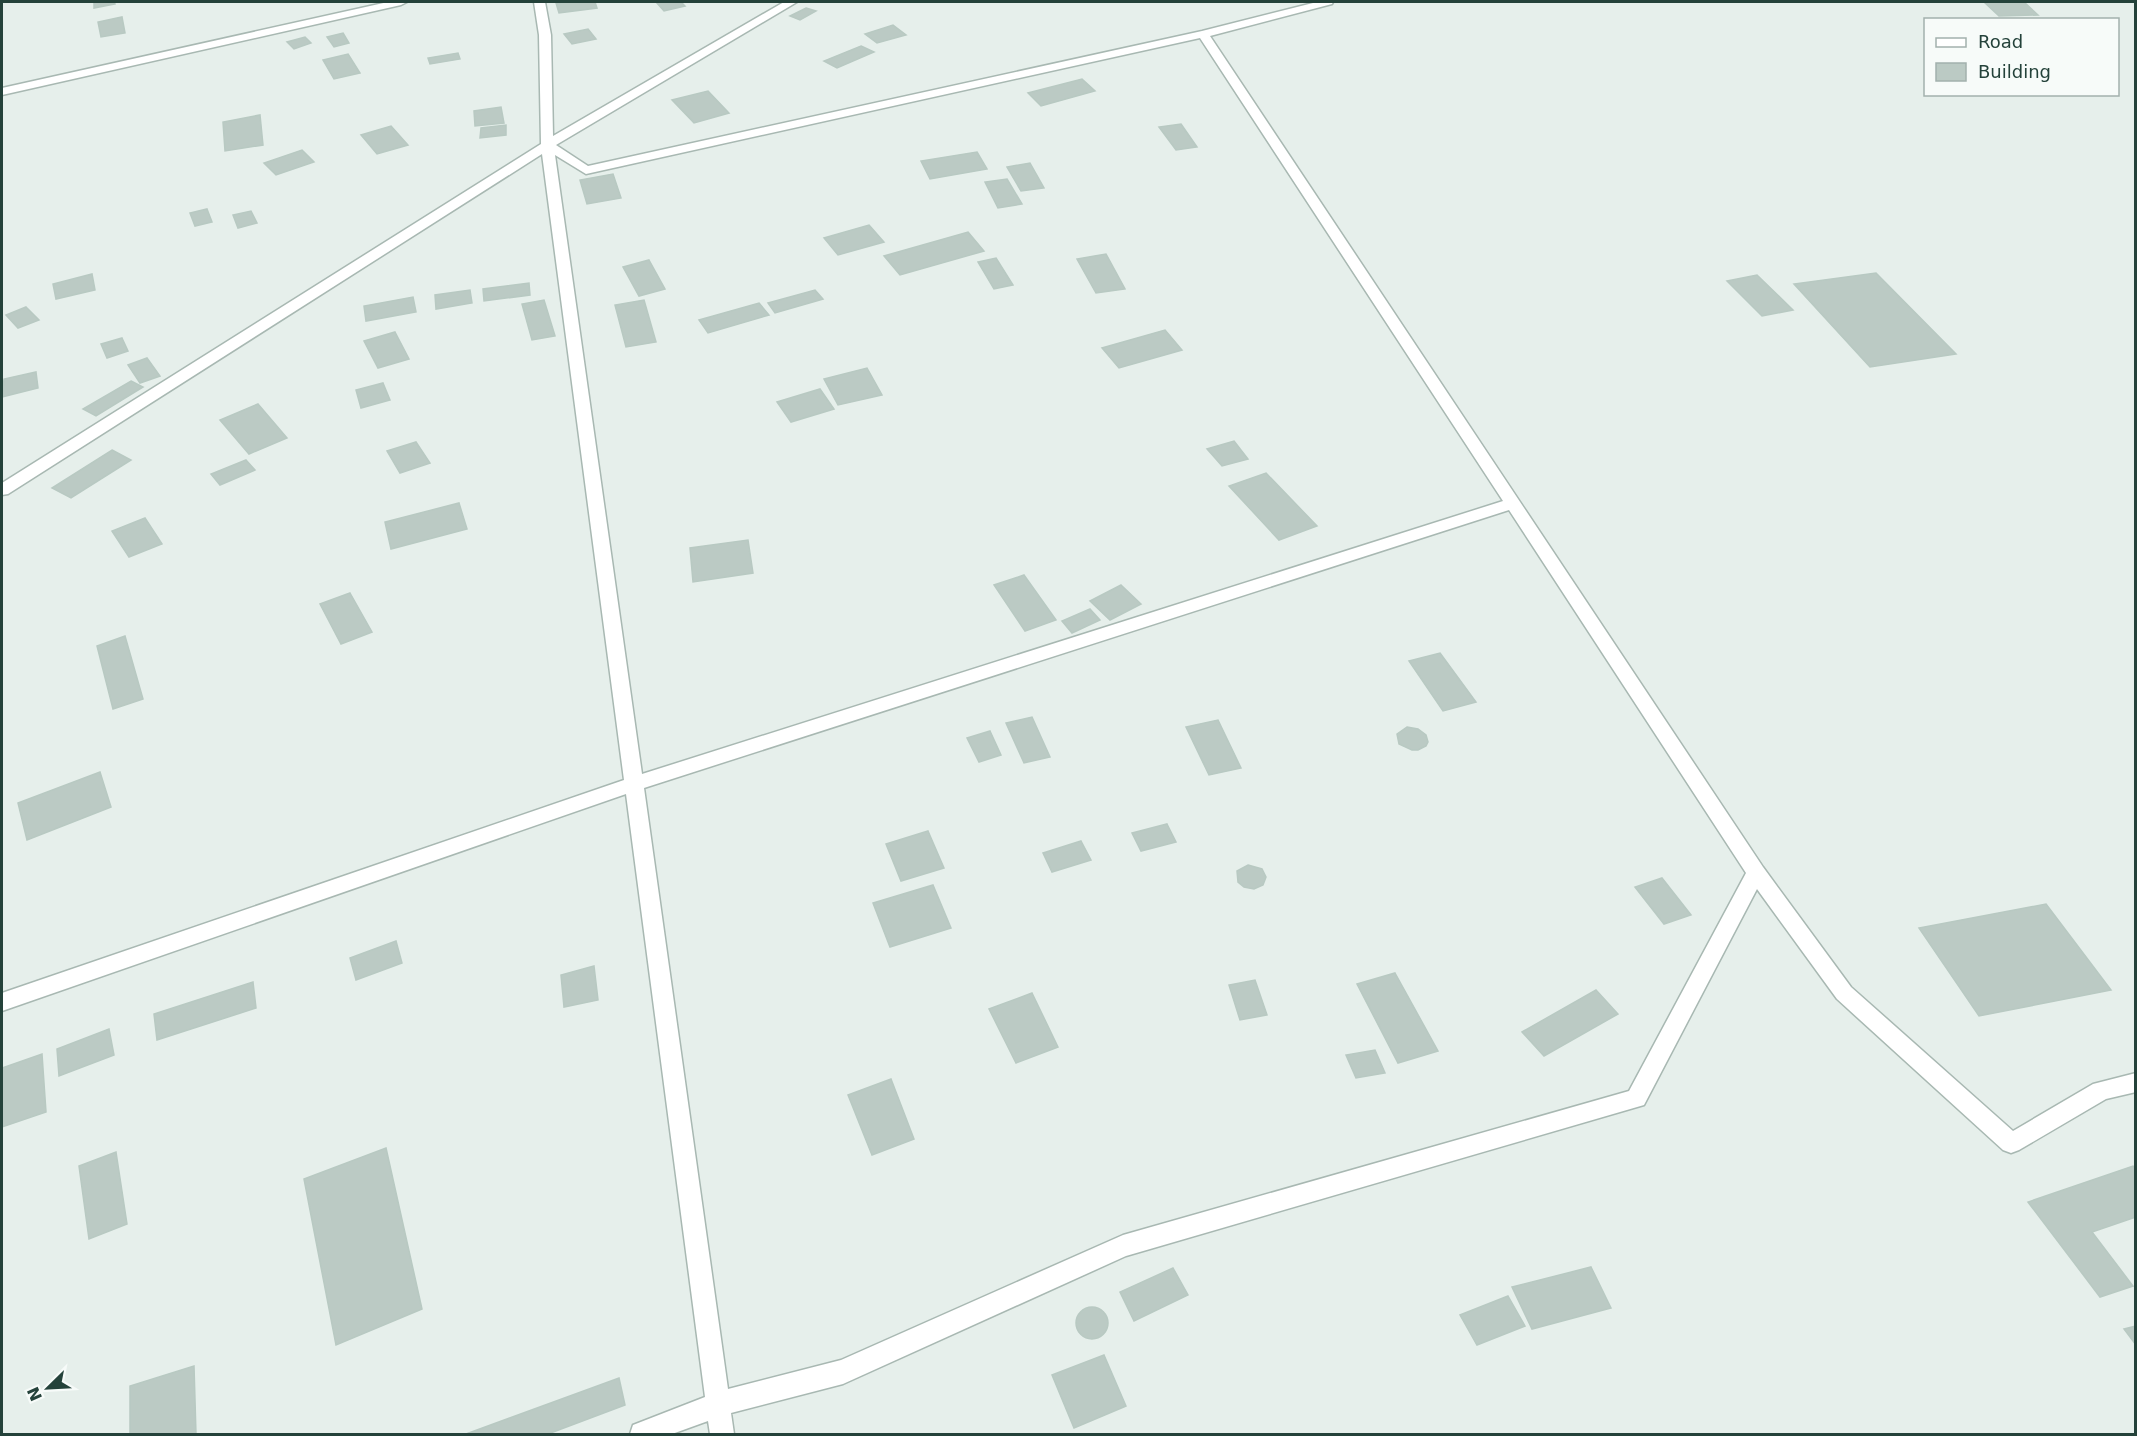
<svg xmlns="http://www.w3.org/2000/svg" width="2137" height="1436" font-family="'DejaVu Sans',sans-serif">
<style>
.building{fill:#bbcac4;stroke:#b8c9c2;stroke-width:1.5}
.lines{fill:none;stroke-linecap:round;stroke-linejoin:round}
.minor-casing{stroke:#a8b8b2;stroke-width:3}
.minor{fill:#fff;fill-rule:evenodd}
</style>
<rect width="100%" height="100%" fill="#e6efeb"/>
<g class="building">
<polygon points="94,2 114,2 115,4 94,8"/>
<polygon points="567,2 595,2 597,8 559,13 556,3"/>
<polygon points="656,2 681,2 685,6 664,11"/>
<polygon points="1984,2 2024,2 2038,15 1999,16"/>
<polygon points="806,8 816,11 800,20 790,16"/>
<polygon points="122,17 125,33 101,37 98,22"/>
<polygon points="893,25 906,35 877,43 865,34"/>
<polygon points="588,29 596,39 572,44 564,34"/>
<polygon points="343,33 349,43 334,47 327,37"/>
<polygon points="305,37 311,43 294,49 287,42"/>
<polygon points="861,46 874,52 837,68 824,61"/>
<polygon points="458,53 460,59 430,64 428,58"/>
<polygon points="348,54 360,73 334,79 323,60"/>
<polygon points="1082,79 1095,91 1041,106 1028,93"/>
<polygon points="708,91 729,113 694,123 672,100"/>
<polygon points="501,107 504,123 475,126 474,111"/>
<polygon points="260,115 263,145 225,151 223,122"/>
<polygon points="1181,124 1197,147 1176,150 1159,127"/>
<polygon points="506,125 506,135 480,138 481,128"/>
<polygon points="391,126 408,145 377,154 361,135"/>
<polygon points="302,150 314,162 276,175 264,163"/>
<polygon points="977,152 987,169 930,179 921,161"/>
<polygon points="1030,163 1044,188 1021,191 1007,167"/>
<polygon points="613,174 621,198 587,204 580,180"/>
<polygon points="1007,179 1022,204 998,208 985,182"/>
<polygon points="207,209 212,222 195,226 190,213"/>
<polygon points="251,211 257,223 238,228 233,215"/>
<polygon points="869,225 884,242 838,255 824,238"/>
<polygon points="968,232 984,251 900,275 884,256"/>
<polygon points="1106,254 1125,289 1096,293 1077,259"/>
<polygon points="996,258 1013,285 994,289 978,262"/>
<polygon points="649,260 665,289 639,296 623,267"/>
<polygon points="1876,273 1956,354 1870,367 1794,284"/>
<polygon points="92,274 95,290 56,299 53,284"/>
<polygon points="1757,275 1793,310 1762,316 1727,281"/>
<polygon points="529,283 530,295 484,301 483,289"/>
<polygon points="470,290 472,303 436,309 435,295"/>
<polygon points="815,290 823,299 775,313 768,303"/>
<polygon points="413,297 416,312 366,321 364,306"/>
<polygon points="544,300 555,336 532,340 522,304"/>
<polygon points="644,300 656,342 626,347 615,305"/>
<polygon points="759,303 769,315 708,333 699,320"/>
<polygon points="26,307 39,320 18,328 6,315"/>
<polygon points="1165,330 1182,350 1119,368 1102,348"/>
<polygon points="395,332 409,359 378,368 364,341"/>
<polygon points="122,338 128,351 107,358 101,344"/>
<polygon points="147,358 160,376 140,383 128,365"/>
<polygon points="867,368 882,395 838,405 824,379"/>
<polygon points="36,372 38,388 2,397 4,379"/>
<polygon points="131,381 143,387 96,416 83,409"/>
<polygon points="383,383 390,400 361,408 356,390"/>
<polygon points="820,389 834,409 791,422 777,402"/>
<polygon points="258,404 287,438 249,454 220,420"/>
<polygon points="1234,441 1248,459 1222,466 1207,449"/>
<polygon points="416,442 430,463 400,473 387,451"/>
<polygon points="112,450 131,460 71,498 52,488"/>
<polygon points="246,460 255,470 220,485 211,474"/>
<polygon points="1266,473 1317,526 1279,540 1229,486"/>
<polygon points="459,503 467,529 391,549 385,522"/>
<polygon points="145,518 162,544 129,557 112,531"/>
<polygon points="748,540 753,573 693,582 690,548"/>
<polygon points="1024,575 1056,620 1025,631 994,585"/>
<polygon points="1121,585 1141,604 1110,620 1090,601"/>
<polygon points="350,593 372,632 341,644 320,604"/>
<polygon points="1090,609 1100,620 1072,633 1062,621"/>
<polygon points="125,636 143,699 113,709 97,646"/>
<polygon points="1440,653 1476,702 1443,711 1409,661"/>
<polygon points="1032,717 1050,757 1024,763 1006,723"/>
<polygon points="1218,720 1241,768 1209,775 1186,727"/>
<polygon points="1407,727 1418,729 1426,735 1428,742 1426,746 1418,750 1412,750 1399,744 1397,734"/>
<polygon points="990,731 1001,755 979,762 967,738"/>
<polygon points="100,772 111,807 27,840 18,803"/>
<polygon points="1167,824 1176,842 1141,851 1132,833"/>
<polygon points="928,831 944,868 901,881 886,844"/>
<polygon points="1081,841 1091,860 1052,872 1043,853"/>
<polygon points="1248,865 1262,869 1266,877 1263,885 1254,889 1244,887 1238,882 1237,871"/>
<polygon points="1662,878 1691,915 1664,924 1635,887"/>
<polygon points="933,885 951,928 890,947 873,903"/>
<polygon points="2046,904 2111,990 1979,1016 1919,928"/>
<polygon points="396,941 402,963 356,980 350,958"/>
<polygon points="594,966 598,1000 564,1007 561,975"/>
<polygon points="1395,973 1438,1051 1398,1063 1357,984"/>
<polygon points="1255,980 1267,1015 1240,1020 1229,985"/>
<polygon points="253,982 256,1008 157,1040 154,1014"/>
<polygon points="1596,990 1618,1014 1544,1056 1522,1032"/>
<polygon points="1032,993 1058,1047 1016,1063 989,1009"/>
<polygon points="109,1029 114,1055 59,1076 57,1049"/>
<polygon points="1375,1050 1385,1073 1356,1078 1346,1055"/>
<polygon points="42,1054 46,1112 2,1127 2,1068"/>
<polygon points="891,1079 914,1139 872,1155 848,1095"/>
<polygon points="386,1148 422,1309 336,1345 304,1179"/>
<polygon points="116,1152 127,1224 89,1239 79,1166"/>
<polygon points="2133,1166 2136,1169 2136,1217 2092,1232 2133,1286 2100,1297 2028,1202"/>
<polygon points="1591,1267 1611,1308 1532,1329 1512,1287"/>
<polygon points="1173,1268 1188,1295 1134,1321 1120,1292"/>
<polygon points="1508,1296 1525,1326 1477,1345 1460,1315"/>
<circle cx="1092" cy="1323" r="16"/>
<polygon points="2136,1326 2136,1345 2124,1329"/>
<polygon points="1104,1355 1126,1406 1074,1428 1052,1375"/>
<polygon points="194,1366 196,1434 130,1434 130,1386"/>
<polygon points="619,1378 625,1405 548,1434 466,1434"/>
</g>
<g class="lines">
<defs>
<g id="minor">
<polygon points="388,2 407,2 401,5 2,95 2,88"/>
<path d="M534 2H545L551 35 553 136 784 2H797L556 145 588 166 1202 31 1317 2H1333L1332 4 1210 36 1763 867 1851 987 2013 1131 2093 1084 2136 1073V1092L2106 1099 2019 1150 2011 1153 2003 1150 1837 999 1757 889 1644 1105 1126 1256 843 1384 731 1413 734 1434H710L708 1421 672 1434H630L633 1425 705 1397 626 794 2 1011V993L624 780 542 154 8 494 2 495V483L541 144 539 35ZM1200 38 1503 501 642 774 555 155 586 174ZM1509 510 1746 873 1629 1091 1123 1235 841 1360 728 1389 644 788Z"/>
</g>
</defs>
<use href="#minor" class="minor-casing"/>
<use href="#minor" class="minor"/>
</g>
<rect width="2137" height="1436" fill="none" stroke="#24423a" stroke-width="6"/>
<rect x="1924" y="18" width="195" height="78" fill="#f7fbf9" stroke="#a3b1ad" stroke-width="1.5"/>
<rect x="1936" y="38" width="30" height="9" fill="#ffffff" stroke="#a3b1ad" stroke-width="1.5"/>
<text x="1978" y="48" font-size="18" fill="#24423a">Road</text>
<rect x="1936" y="63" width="30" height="18" fill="#bbcac4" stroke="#a3b1ad" stroke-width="1.5"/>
<text x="1978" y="78" font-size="18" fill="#24423a">Building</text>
<g transform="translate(48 1388) rotate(246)" stroke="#f7fbf9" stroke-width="4.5" paint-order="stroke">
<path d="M0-4.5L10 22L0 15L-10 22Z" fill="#24423a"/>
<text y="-9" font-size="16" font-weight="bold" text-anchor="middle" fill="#24423a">N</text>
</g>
</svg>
